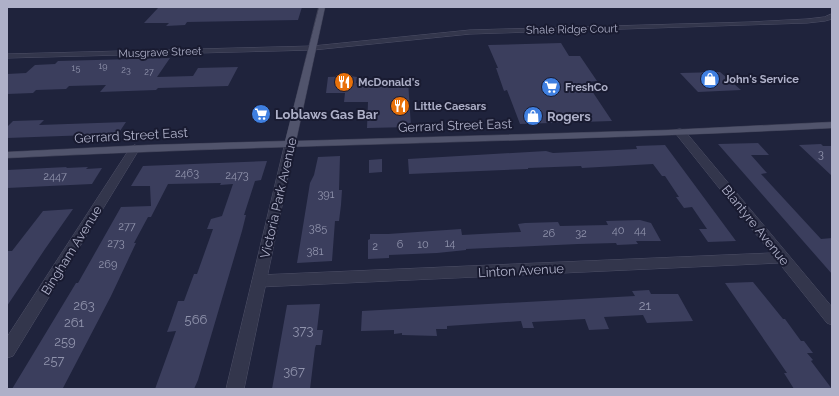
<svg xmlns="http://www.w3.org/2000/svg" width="839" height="396" font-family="Raleway,sans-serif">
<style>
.building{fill:#3b3e5d}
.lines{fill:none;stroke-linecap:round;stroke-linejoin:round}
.minor-casing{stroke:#4e5067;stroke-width:1}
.tertiary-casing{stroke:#4e5067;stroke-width:1}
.primary-casing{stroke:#3d3f55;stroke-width:1}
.minor{fill:#33364c;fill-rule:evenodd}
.tertiary{fill:#33364c;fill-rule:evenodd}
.primary{fill:#51546c;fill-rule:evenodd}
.labels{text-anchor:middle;stroke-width:4;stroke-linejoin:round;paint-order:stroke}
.far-number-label{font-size:9px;fill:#9194ad}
.far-street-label{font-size:11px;fill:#aeb0c8;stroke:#191b31}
.far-poi-label{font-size:11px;font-weight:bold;fill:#aeb0c8;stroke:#191b31;text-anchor:start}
.number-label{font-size:11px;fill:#9194ad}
.poi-label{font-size:13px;font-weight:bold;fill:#aeb0c8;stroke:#191b31;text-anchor:start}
.street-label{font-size:13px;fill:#aeb0c8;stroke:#191b31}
.near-number-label{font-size:13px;fill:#9194ad}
</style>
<rect width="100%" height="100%" fill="#1f233c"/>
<g class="building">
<polygon points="161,7 302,7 298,20 187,22 185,25 166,26 169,23 144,23 158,8"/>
<polygon points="561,43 569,56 580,56 597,81 586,82 612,121 520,124 507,90 504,91 496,68 498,68 488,45"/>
<polygon points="170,58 157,77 193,76 198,68 238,67 228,86 158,88 156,90 100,92 106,85 69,86 66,89 36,90 33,93 7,94 7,74 26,73 35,65 55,64 58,61"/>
<polygon points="720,72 741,90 698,92 680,73"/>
<polygon points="350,76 357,77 356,83 371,82 374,81 408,80 411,127 367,128 368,102 344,102 345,93 326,93 328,77"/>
<polygon points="44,120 39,125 126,122 118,134 7,138 7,127 13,121"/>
<polygon points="758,143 769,155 751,155 767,173 761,174 821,239 832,238 832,274 718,144"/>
<polygon points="821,144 823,146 832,146 832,176 799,145"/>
<polygon points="665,145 736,241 708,242 699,229 707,229 692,207 684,208 676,197 679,197 665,176 662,176 653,164 582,168 581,166 528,168 528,169 409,174 408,159 546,151 553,153 637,149 636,146"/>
<polygon points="340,156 339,190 342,190 341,205 339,221 335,221 332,261 297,263 310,183 314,175 318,157"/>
<polygon points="382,159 382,172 369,173 369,160"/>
<polygon points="267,161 261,180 255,181 244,215 246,215 242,231 198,380 194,389 155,389 176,331 167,332 170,324 178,301 184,301 194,274 197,274 213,229 207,229 211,219 222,216 233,184 220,185 221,183 168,184 151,217 148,217 134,243 136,243 111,296 63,388 12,389 76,283 78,283 121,207 151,206 150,186 131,186 143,166"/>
<polygon points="67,167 66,168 88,167 86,169 102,168 92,184 7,188 7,170"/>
<polygon points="73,209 45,249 7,306 7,251 12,251 43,211"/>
<polygon points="640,220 651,223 661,241 636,241 638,244 617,245 616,243 578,244 466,249 466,250 437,253 389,255 389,258 368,259 368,240 370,239 370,234 388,234 461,229 462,235 499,233 521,232 518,224 525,223 558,222 560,226 608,225 606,221"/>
<polygon points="753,282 783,319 785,319 801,341 804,341 813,353 807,353 813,360 811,361 832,389 794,389 784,373 787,373 725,283"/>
<polygon points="649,290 651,294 678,294 693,321 647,323 643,315 604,317 609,329 589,330 585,319 532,322 534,328 523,328 521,321 447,326 447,329 436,329 437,336 402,335 402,333 394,334 394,330 361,331 362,311 635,296 632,291"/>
<polygon points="320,304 317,330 323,330 321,345 316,345 315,348 310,389 272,389 287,305"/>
</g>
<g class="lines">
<defs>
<g id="minor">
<polygon points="832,14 832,19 825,21 807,23 470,34 313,50 7,58 7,54 313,46 470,30 750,22 807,19 824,17"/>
<polygon points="680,129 684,130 832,307 832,325 827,323 779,263 259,287 254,285 252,281 254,277 259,275 771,253 676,134 675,132 676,130"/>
<polygon points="135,145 140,148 13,356 7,358 7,337 130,148"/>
</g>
<polygon id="tertiary" points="290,140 295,143 244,389 226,389 285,143"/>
<path id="primary" d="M319 7H325L296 141 668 130 832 122V128C557 142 282 144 7 158V152L148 145 285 141Z"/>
</defs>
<use href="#minor" class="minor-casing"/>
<use href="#tertiary" class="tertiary-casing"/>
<use href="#primary" class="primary-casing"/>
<use href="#minor" class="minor"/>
<use href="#tertiary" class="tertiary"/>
<use href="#primary" class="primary"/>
</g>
<defs>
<symbol id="shop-disc" viewBox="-11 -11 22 22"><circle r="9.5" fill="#3f7fe0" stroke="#191b31"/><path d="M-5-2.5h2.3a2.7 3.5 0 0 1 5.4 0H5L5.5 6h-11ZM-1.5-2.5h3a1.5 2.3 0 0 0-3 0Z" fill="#fff"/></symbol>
<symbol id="restaurant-disc" viewBox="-11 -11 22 22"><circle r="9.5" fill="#e8710a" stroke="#191b31"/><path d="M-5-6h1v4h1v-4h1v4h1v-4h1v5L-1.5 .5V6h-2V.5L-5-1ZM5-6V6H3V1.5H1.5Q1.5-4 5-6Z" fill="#fff"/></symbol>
<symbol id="supermarket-disc" viewBox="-11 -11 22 22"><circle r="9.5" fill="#3f7fe0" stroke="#191b31"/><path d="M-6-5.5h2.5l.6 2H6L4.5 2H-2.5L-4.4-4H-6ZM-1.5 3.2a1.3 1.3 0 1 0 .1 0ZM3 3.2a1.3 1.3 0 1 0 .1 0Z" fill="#fff"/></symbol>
</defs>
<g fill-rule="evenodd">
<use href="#shop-disc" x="699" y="68" width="22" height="22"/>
<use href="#restaurant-disc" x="333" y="71" width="22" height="22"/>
<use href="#supermarket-disc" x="540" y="76" width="22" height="22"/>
<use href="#restaurant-disc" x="389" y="95" width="22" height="22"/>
<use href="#supermarket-disc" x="250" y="103" width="22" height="22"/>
<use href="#shop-disc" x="522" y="105" width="22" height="22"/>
</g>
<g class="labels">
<g class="far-number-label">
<text x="103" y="69">19</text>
<text x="76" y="71">15</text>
<text x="126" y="73">23</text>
<text x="149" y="75">27</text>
</g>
<g class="far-street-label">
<text transform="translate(572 29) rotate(-1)" y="4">Shale Ridge Court</text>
<text transform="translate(160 52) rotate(-2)" y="4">Musgrave Street</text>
</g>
<g class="far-poi-label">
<text x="724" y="83">John's Service</text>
<text x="358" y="86">McDonald's</text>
<text x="565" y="91">FreshCo</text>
<text x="414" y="110">Little Caesars</text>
</g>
<g class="number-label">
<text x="821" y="158">3</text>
<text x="187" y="177">2463</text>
<text x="237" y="179">2473</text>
<text x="55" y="180">2447</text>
<text x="326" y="198">391</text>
<text x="127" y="230">277</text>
<text x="318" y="232">385</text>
<text x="618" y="234">40</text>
<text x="640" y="234">44</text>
<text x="549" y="237">26</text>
<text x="581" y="237">32</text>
<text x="116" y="247">273</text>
<text x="450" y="247">14</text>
<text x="400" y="248">6</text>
<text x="423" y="248">10</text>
<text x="375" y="250">2</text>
<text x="315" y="255">381</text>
<text x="108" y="268">269</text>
</g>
<g class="poi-label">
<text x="275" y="119">Loblaws Gas Bar</text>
<text x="547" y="121">Rogers</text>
</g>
<g class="street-label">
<text transform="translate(455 125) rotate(-2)" y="5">Gerrard Street East</text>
<text transform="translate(131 135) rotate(-3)" y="5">Gerrard Street East</text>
<text transform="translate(278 198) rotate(-77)" y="5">Victoria Park Avenue</text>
<text transform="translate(756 225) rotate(51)" y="5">Blantyre Avenue</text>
<text transform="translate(71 250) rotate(-58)" y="5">Bingham Avenue</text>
<text transform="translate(521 270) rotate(-3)" y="5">Linton Avenue</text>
</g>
<g class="near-number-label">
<text x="84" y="310">263</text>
<text x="645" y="310">21</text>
<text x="196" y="324">566</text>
<text x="74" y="327">261</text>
<text x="303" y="335">373</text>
<text x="65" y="346">259</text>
<text x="54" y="365">257</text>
<text x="294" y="376">367</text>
</g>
</g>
<rect width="839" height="396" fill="none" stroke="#aeb0c8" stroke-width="16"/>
</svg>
